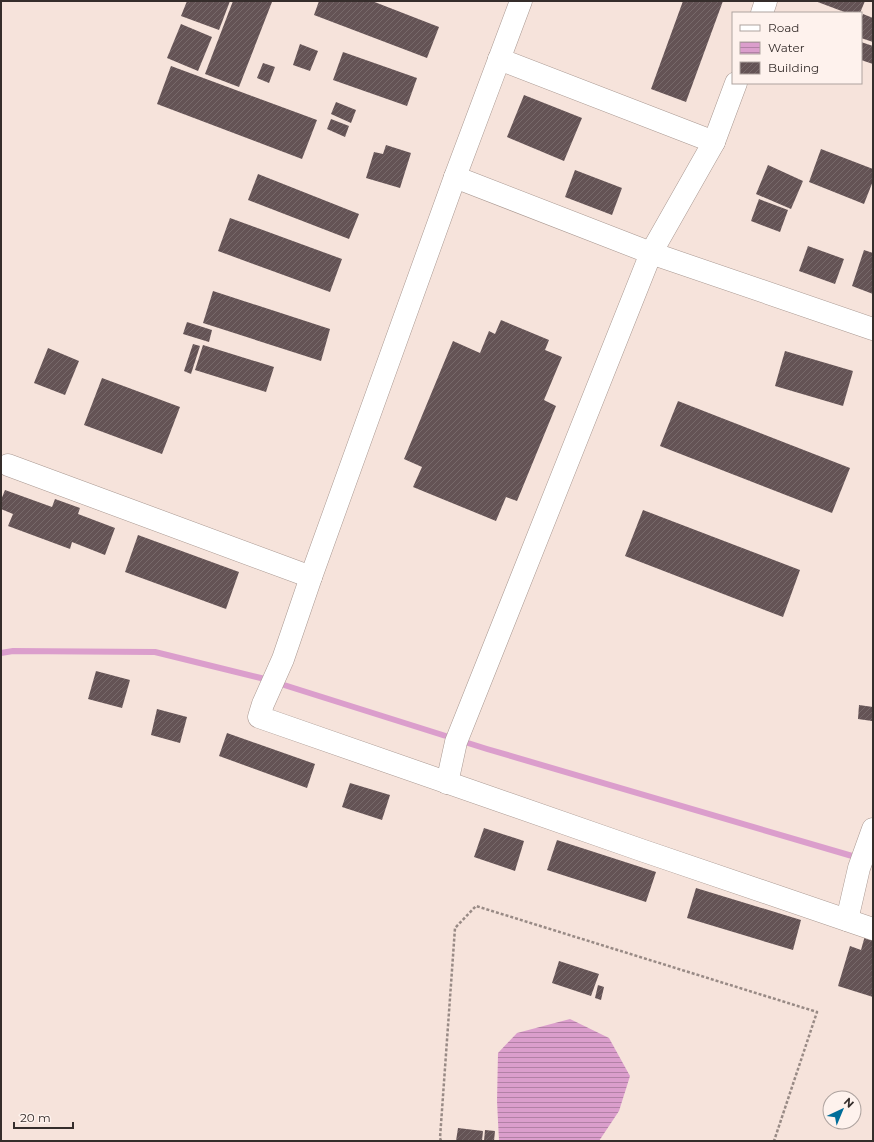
<svg xmlns="http://www.w3.org/2000/svg" width="874" height="1142" font-family="Montserrat,sans-serif">
<style>
.water{fill:url(#water-rules)}
.lines{fill:none;stroke-linecap:round;stroke-linejoin:round}
.stream{stroke:#db9ecc;stroke-width:6}
.building{fill:url(#building-hatch)}
.minor-casing{stroke:#a99891;stroke-width:23}
.path{stroke:#988a85;stroke-width:2.5;stroke-dasharray:3 2;stroke-linecap:butt}
.minor{stroke:#fff;stroke-width:22}
</style>
<defs>
<pattern id="water-rules" width="6" height="5" patternUnits="userSpaceOnUse"><rect width="6" height="5" fill="#db9ecc"/><path d="M0 2.5h6" fill="none" stroke="#b281a6"/></pattern>
<pattern id="building-hatch" width="6" height="6" patternUnits="userSpaceOnUse"><rect width="6" height="6" fill="#645355"/><path d="M-1 1l2-2M0 6l6-6M5 7l2-2" fill="none" stroke="#77696a"/></pattern>
</defs>
<rect width="100%" height="100%" fill="#f6e3db"/>
<polygon class="water" points="570,1019 609,1038 630,1076 619,1111 599,1141 499,1141 497,1101 498,1053 517,1033"/>
<g class="lines">
<polyline class="stream" points="1,653 13,651 155,652 265,679 487,749 859,858 873,864"/>
</g>
<g class="building">
<polygon points="187,1 230,1 219,30 181,16"/>
<polygon points="233,1 272,2 239,87 205,74"/>
<polygon points="319,1 372,1 439,27 427,58 314,15"/>
<polygon points="683,1 723,1 686,102 651,89"/>
<polygon points="815,1 865,1 860,13 847,13"/>
<polygon points="863,14 873,18 873,42 861,38 861,19"/>
<polygon points="181,24 212,37 198,71 167,58"/>
<polygon points="861,42 873,46 873,64 861,60"/>
<polygon points="300,44 318,51 310,71 293,65"/>
<polygon points="343,52 417,78 407,106 333,80"/>
<polygon points="263,63 275,67 269,83 257,78"/>
<polygon points="171,66 317,120 302,159 157,104"/>
<polygon points="524,95 582,118 564,161 507,137"/>
<polygon points="336,102 356,110 351,123 331,114"/>
<polygon points="331,119 349,126 345,137 327,129"/>
<polygon points="386,145 411,153 400,188 366,178 374,152 383,154"/>
<polygon points="821,149 873,169 873,181 864,204 809,182"/>
<polygon points="768,165 803,181 791,209 756,194"/>
<polygon points="575,170 622,188 612,215 565,197"/>
<polygon points="258,174 359,214 349,239 248,200"/>
<polygon points="759,199 788,210 780,232 751,221"/>
<polygon points="230,218 342,259 330,292 218,251"/>
<polygon points="808,246 844,259 835,284 799,271"/>
<polygon points="864,250 873,253 873,294 852,286"/>
<polygon points="213,291 330,329 321,361 203,323"/>
<polygon points="501,320 549,340 545,350 562,357 544,400 556,406 517,501 506,497 496,521 413,487 422,467 404,459 453,341 480,353 489,331 495,334"/>
<polygon points="187,322 212,330 209,342 183,334"/>
<polygon points="193,344 200,346 191,374 184,371"/>
<polygon points="203,345 274,367 266,392 195,370"/>
<polygon points="48,348 79,361 65,395 34,383"/>
<polygon points="785,351 853,371 843,406 775,386"/>
<polygon points="102,378 180,407 162,454 84,425"/>
<polygon points="678,401 850,468 832,513 660,446"/>
<polygon points="5,490 52,507 55,499 80,508 78,514 115,528 105,555 72,542 70,549 8,526 13,514 1,509 1,500"/>
<polygon points="643,510 800,570 783,617 625,556"/>
<polygon points="138,535 239,572 226,609 125,572"/>
<polygon points="96,671 130,680 122,708 88,699"/>
<polygon points="859,705 873,707 872,721 858,719"/>
<polygon points="157,709 187,717 180,743 151,735"/>
<polygon points="227,733 315,764 307,788 219,756"/>
<polygon points="350,783 390,795 382,820 342,807"/>
<polygon points="484,828 524,841 515,871 474,857"/>
<polygon points="557,840 656,872 646,902 547,870"/>
<polygon points="696,888 801,920 793,950 687,918"/>
<polygon points="866,932 873,935 873,997 838,986 850,946 861,950"/>
<polygon points="559,961 599,974 591,996 552,983"/>
<polygon points="598,985 604,987 601,1000 595,998"/>
<polygon points="458,1128 483,1131 482,1141 456,1141"/>
<polygon points="485,1130 495,1131 494,1141 484,1141"/>
</g>
<g class="lines">
<defs>
<g id="minor">
<polyline points="521,1 455,177 311,577 283,659 263,704 259,717 641,850 873,929"/>
<polyline points="762,13 766,1"/>
<polyline points="499,59 714,142"/>
<polyline points="455,177 651,253 873,329"/>
<polyline points="8,465 311,577"/>
<polyline points="447,783 456,742 651,253 714,142 736,83"/>
<polyline points="847,920 859,868 873,829"/>
</g>
</defs>
<use href="#minor" class="minor-casing"/>
<polyline class="path" points="441,1141 440,1138 455,928 476,906 817,1012 774,1141"/>
<use href="#minor" class="minor"/>
</g>
<rect width="874" height="1142" fill="none" stroke="#352d2b" stroke-width="4"/>
<rect x="732" y="12" width="130" height="72" fill="#fef2ed" stroke="#aea39f"/>
<rect x="740" y="25" width="20" height="6" fill="#ffffff" stroke="#aea39f"/>
<text x="768" y="32" font-size="12" fill="#352d2b">Road</text>
<rect x="740" y="42" width="20" height="12" fill="url(#water-rules)" stroke="#aea39f"/>
<text x="768" y="52" font-size="12" fill="#352d2b">Water</text>
<rect x="740" y="62" width="20" height="12" fill="url(#building-hatch)" stroke="#aea39f"/>
<text x="768" y="72" font-size="12" fill="#352d2b">Building</text>
<g transform="translate(842 1110) rotate(44)"><circle r="19" fill="#fef2ed" stroke="#aea39f"/>
<path d="M0-3L7 15L0 10L-7 15Z" fill="#006d99"/>
<text y="-6" font-size="11" font-weight="bold" text-anchor="middle" fill="#352d2b">N</text>
</g>
<path d="M14 1122v6h59v-6" fill="none" stroke="#352d2b" stroke-width="2"/>
<text x="20" y="1122" font-size="12" fill="#352d2b" stroke="#fef2ed" stroke-width="3" paint-order="stroke">20 m</text>
</svg>
